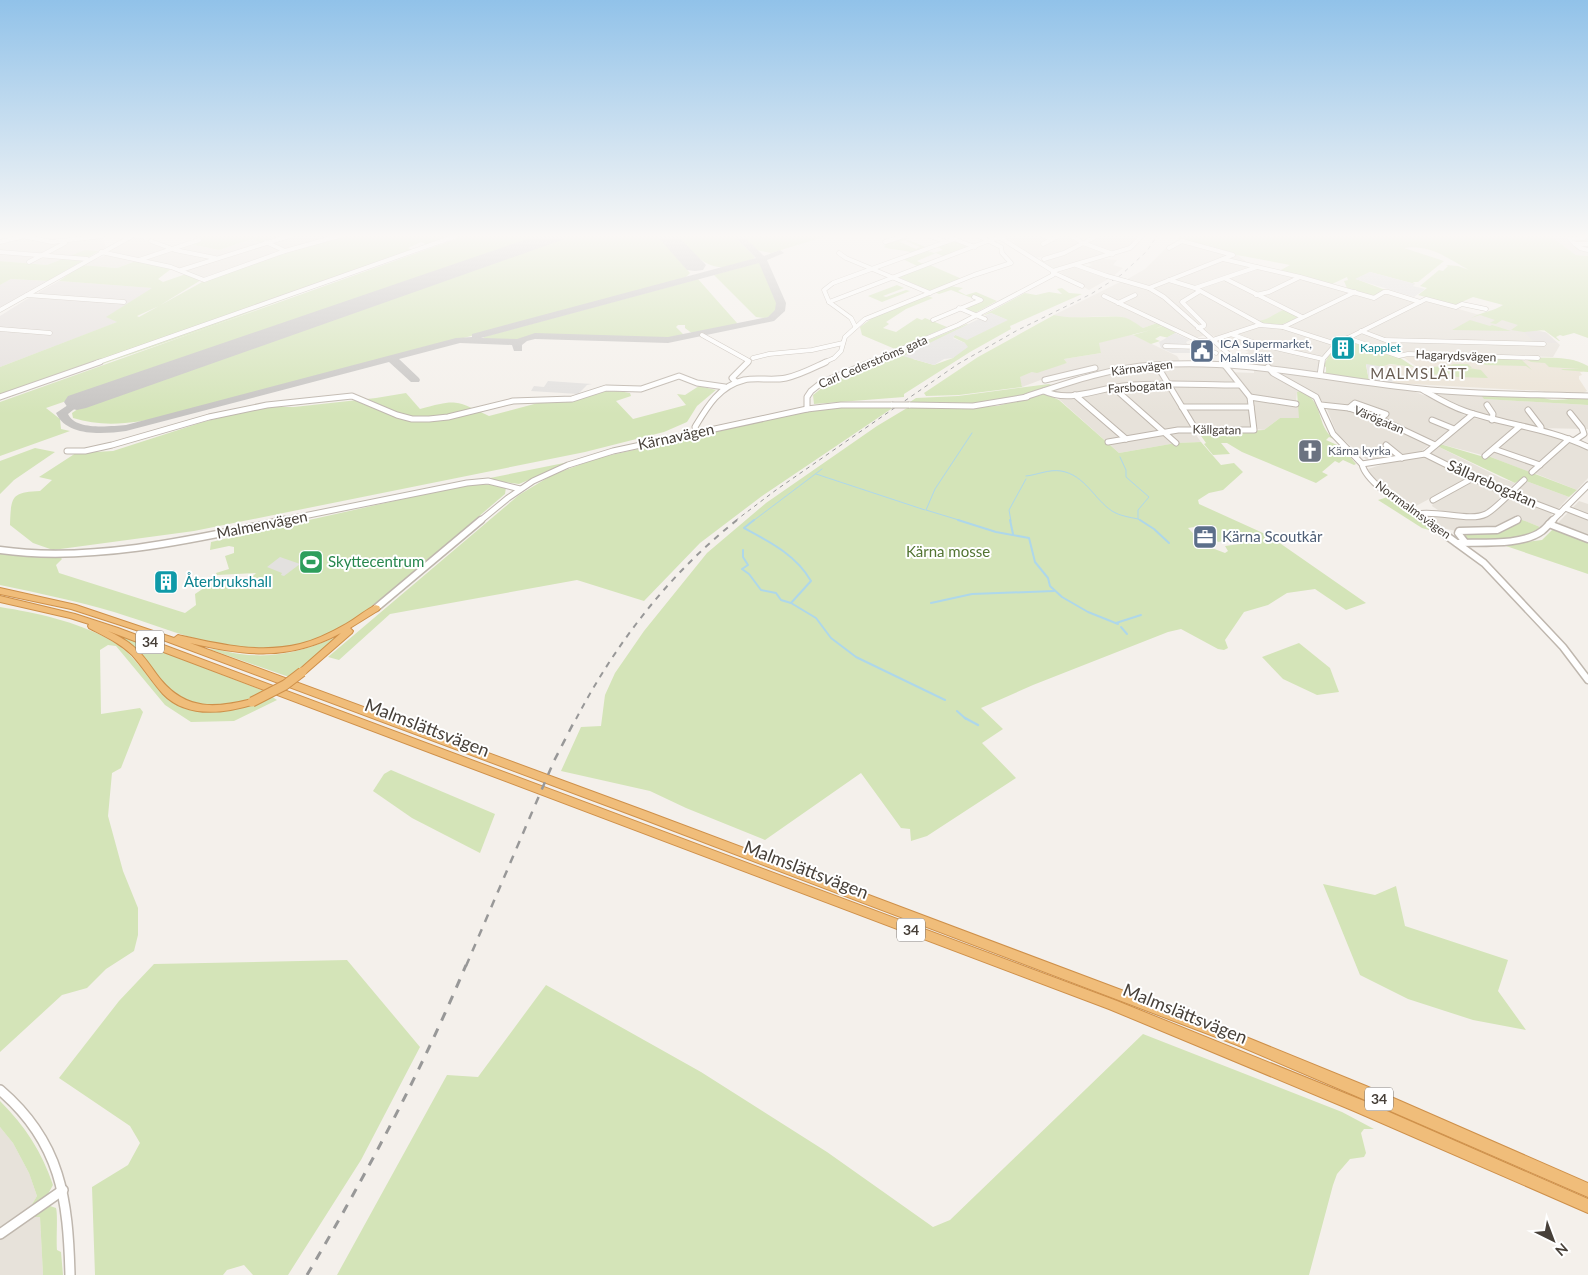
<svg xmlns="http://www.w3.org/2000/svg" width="1588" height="1275" font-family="Lato,sans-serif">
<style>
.residential{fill:#e7e2da}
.industrial{fill:#e4dfdc}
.education{fill:#ebe3d6}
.green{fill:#d4e4b8;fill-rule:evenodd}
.parking{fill:#e3e1df}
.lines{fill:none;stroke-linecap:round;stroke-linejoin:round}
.stream-far2{stroke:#aed7ea;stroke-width:1}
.stream-far1{stroke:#aed7ea;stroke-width:2}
.stream{stroke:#aed7ea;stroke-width:2.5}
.taxiway{fill:#c6c4c2;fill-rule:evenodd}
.runway{fill:#c6c4c2;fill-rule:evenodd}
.minor-far3-casing{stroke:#bfb7ae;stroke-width:5}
.minor-far2-casing{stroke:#bfb7ae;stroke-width:7}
.minor-far1-casing{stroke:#bfb7ae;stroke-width:9}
.minor-casing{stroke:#bfb7ae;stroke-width:12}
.highway-casing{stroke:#ce904a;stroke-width:2}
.minor-far3{stroke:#fff;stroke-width:4}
.minor-far2{stroke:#fff;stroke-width:5}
.minor-far1{stroke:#fff;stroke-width:6}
.minor{stroke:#fff;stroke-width:9}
.highway{fill:#f0bd7a;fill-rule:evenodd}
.rail-far3{stroke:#989898;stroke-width:1;stroke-dasharray:4 4;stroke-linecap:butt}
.rail-far2{stroke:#989898;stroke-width:2;stroke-dasharray:6 6;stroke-linecap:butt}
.rail-far1{stroke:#989898;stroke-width:2.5;stroke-dasharray:8 8;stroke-linecap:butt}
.rail{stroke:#989898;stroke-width:3;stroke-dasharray:9 9;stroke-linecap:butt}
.minor-bridge-far1-casing{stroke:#bfb7ae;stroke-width:5;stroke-linecap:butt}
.minor-bridge-casing{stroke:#bfb7ae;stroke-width:7;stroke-linecap:butt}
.highway-bridge-casing{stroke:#ce904a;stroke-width:11;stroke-linecap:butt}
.minor-bridge-far1{stroke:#fff;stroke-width:4}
.minor-bridge{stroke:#fff;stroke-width:5}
.highway-bridge{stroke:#f0bd7a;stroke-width:9}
.labels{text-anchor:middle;stroke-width:4;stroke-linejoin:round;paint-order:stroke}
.far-service-label{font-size:12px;fill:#4e5e75;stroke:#fff;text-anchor:start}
.far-culture-label{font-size:12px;fill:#0d838f;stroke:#fff;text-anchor:start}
.far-street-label{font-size:12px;fill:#474039;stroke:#fff}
.far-worship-label{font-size:12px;fill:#5b616d;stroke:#fff;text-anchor:start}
.shield{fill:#fff;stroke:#7e7974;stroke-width:1}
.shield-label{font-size:14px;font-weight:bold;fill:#474039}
.far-quarter-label{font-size:15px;letter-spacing:1px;fill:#695d52;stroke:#fff}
.street-label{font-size:15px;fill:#474039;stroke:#fff}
.service-label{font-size:15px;fill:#4e5e75;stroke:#fff;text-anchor:start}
.park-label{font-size:15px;fill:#527432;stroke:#fff}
.leisure-label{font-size:15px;fill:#27864d;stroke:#fff;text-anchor:start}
.culture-label{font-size:15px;fill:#0d838f;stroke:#fff;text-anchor:start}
.near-street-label{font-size:18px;fill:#474039;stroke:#fff}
</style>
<rect width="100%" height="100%" fill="#f4f0eb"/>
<g class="residential">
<polygon points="292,236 337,236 286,250 269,242"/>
<polygon points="1004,236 1042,236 1051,239 1060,236 1069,236 1079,244 1060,253 1035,258 1012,244 1015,242"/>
<polygon points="1099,236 1139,236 1127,248 1114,253 1085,243"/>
<polygon points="1550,236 1588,236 1588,256 1576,255"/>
<polygon points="100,237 102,237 106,247 99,251 85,250 68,257 44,256 64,244"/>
<polygon points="132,237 148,240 169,248 140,259 113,253 111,250"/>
<polygon points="20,238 61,242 61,243 41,254 0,251 0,243"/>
<polygon points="252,239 262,243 219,257 177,249 190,244 219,250"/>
<polygon points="1180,241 1237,255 1248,263 1375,298 1384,293 1393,293 1423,302 1427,300 1476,314 1503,320 1547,333 1560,345 1553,357 1391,352 1346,336 1332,345 1320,359 1316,374 1259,366 1239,357 1249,352 1213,336 1165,295 1151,288 1126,280 1145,269 1165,249"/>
<polygon points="266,243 282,251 204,278 184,270"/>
<polygon points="1081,245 1107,253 1107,254 1058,268 1052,268 1039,261 1064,253"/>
<polygon points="174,250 211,258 211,259 181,269 144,260"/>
<polygon points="0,253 40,257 65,258 47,265 0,261"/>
<polygon points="109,254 136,261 117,268 82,265"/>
<polygon points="1102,259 1117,260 1113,265 1123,268 1112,277 1086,267 1092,265 1088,263"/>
<polygon points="1077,267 1110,278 1089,290 1060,272"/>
<polygon points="1122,281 1144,287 1161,296 1205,335 1196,338 1157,323 1143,328 1123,317 1109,316 1062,318 1054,315"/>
<polygon points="1131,334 1177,356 1180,361 1094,373 1082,370 1046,378 1022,387 1019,377 1032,372 1067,363 1064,359 1101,353 1098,343"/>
<polygon points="1222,365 1228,372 1254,373 1254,367 1264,369 1302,390 1297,392 1296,402 1299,405 1299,418 1280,418 1264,430 1247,428 1192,429 1201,442 1176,443 1119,453 1052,393 1052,391 1087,379 1122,371 1149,367"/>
<polygon points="1279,370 1410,390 1434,399 1466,416 1435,441 1427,440 1385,419 1389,414 1354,401 1346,406 1324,403 1318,396 1275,372"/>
<polygon points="1433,392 1480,394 1485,399 1588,405 1588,429 1536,428 1469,412 1437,396"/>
<polygon points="1326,407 1348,409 1379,420 1429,445 1418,454 1367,460 1337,434"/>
<polygon points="1473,418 1514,426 1515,427 1482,455 1440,444"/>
<polygon points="1525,428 1544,432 1564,440 1539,462 1500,450 1498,447 1520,429"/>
<polygon points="1568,441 1588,449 1588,478 1577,490 1534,473"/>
<polygon points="1437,446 1501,478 1515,483 1508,490 1490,485 1431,455 1430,453"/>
<polygon points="1494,452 1532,464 1535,466 1529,472 1488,456"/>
<polygon points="1426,457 1466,477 1467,479 1414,507 1411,507 1375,481 1368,469 1396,460"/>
<polygon points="1472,481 1500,492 1503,495 1484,513 1479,515 1463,515 1438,510 1432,506 1434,501"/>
<polygon points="1526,481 1569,497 1558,509 1553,509 1516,495 1514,492"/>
<polygon points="1509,497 1514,497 1550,512 1552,514 1540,527 1517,518 1503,528 1456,531 1438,527 1422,515 1479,518"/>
<polygon points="1579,501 1588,504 1588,537 1556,525"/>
<polygon points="0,1127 13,1143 29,1173 37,1196 31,1206 0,1227"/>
<polygon points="33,1217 40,1217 43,1275 0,1275 0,1240"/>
</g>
<g class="industrial">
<polygon points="11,279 48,281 0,308 0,285"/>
<polygon points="59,281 153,288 107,317 118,322 0,367 0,316 27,299 39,294 39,292"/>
<polygon points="1522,330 1545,332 1557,343 1534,342"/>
</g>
<polygon class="education" points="1410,355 1554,358 1574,360 1583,372 1580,372 1582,375 1579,376 1579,379 1587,391 1581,394 1546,393 1542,391 1393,383 1392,376 1386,375 1385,367 1383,367 1385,364 1417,367 1403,357"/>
<g class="green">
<polygon points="193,236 286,236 262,243 252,239 219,250 190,244 202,239"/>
<polygon points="345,236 543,236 46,408 60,419 61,429 70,431 0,456 0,402 456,239 450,237 428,245 421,242 408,248 412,250 0,396 0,367 117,322 106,317 152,288 59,281 82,265 117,268 136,261 171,269 158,279 163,282 186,274 201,280 159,306 137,316 139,317 204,281 289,252"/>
<path d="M567 236H658L690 273 686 277 676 282 167 416C136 423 104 428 73 418L72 413 82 406Z"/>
<path d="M677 236H734L755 257C750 263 742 265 734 266 705 272 695 254 677 236Z"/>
<polygon points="741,236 827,236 771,253 756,250"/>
<path d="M1179 236H1550L1576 255 1588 256V338L1574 333 1563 336 1560 335 1556 337 1560 341H1559L1537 325 1544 330 1524 332 1511 330 1518 325 1502 320 1496 324 1490 323 1495 320 1480 315 1471 318C1482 312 1494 311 1503 305L1473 297 1455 305 1418 295 1427 288 1420 286 1439 270 1443 271 1448 266 1446 265 1458 266 1469 270C1449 259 1430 244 1404 248L1444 261 1418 282H1413L1415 284 1370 272 1356 279 1388 291 1373 297 1347 288 1344 281 1348 280 1347 277 1332 284 1279 271 1290 265 1237 255 1179 239Z"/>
<path d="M901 237 910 238 900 242 916 249 920 247 906 241 908 240 928 248 912 253C904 249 894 251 884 247L886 243Z"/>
<polygon points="949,242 957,242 971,247 945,257 936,253 917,261 925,265 919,267 905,260 905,258 925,250 934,253 943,250 936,246"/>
<polygon points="85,250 99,251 48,281 11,279 0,285 0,261 47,265"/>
<polygon points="394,259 205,329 0,399 0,398"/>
<polygon points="756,263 761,263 778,303 778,308 774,315 765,318 756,317 714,275"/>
<polygon points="930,265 962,279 930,291 898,277"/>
<polygon points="698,279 737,323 736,325 693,334 685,328 685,325 678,325 676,327 685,336 665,339 540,335 511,341 487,340 483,337"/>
<polygon points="897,285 904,288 883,296 886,297 906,290 910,291 882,302 868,296"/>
<polygon points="950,286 963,288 958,291 966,295 976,292 997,301 975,313 963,308 983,299 974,296 972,298 951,290 939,294 934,292"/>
<polygon points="1062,288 1069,293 1082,294 1010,326 1011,329 970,352 904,394 904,397 814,404 813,395 828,383 967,324 968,325 927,345 913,359 934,365 953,358 965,343 953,337 955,335 1007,320 991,313 982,316 1025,293 1036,295 1049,292 1062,294 1057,289"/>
<polygon points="926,295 933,298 906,309 886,322 889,324 883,328 896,332 917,318 922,320 925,318 947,327 895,349 862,335 860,327 875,316"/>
<path d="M1283 310 1299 317C1287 323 1270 331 1258 321 1268 320 1274 314 1283 310Z"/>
<path d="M1054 315C1070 320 1103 315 1122 317 1129 318 1137 324 1143 328L1157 323 1162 326 1154 329 1163 326 1176 333 1168 337 1169 338 1160 336 1155 339 1160 341 1151 344 1133 335 1151 330 1099 343 1101 353 1064 359 1067 363 1037 373 1032 372 1020 377 1022 387 959 395 926 396 924 393 978 357Z"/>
<polygon points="1470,320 1490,326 1492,325 1511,331 1452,330"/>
<path d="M1349 340 1399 357 1414 367 1390 364 1380 367 1366 365 1369 381 1323 374 1326 372V367L1324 366C1327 355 1338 343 1349 340Z"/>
<polygon points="1482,357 1521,359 1532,370 1526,366 1485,365 1483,363 1487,363"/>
<path d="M1524 358C1545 358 1570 355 1588 366V372L1563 370 1561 369H1580L1549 367 1545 363 1531 362Z"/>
<polygon points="1451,364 1468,364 1472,368 1462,367 1481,370 1488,378 1457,377 1442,371 1439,375 1425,373 1433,367 1454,365"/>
<polygon points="1049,384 1054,386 1027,395 974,404 907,404 916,398 958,396"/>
<path d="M699 386 716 390 697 406 687 422 664 432 585 452 194 531 53 550 33 543 10 525C11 497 11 492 40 491L52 480 39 477 76 453 113 451 203 422 263 407H294L376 398 406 393 420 409C457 399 455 400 489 416L538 403 572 401 607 389 630 393 631 396 616 401 633 419 686 405 677 394 685 395Z"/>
<path d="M1302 390C1326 406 1315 424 1334 439L1329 437 1326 440 1346 449V452L1356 464 1354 465 1343 460 1339 463 1335 461 1322 472 1328 475 1316 483 1242 452 1227 443H1221L1230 454 1213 455 1204 444 1206 443 1199 433 1264 430 1280 418H1299L1297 392Z"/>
<path d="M1045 394 1059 400 1119 453 1176 443 1201 442 1221 465 1234 463 1243 472 1223 490 1209 493 1198 500 1199 504 1263 533 1269 532 1271 537 1366 603 1346 610 1315 589 1287 593 1268 605 1244 612 1225 640 1228 648 1224 650 1218 649 1181 629 1168 632 1033 685 981 708 1003 729 982 743 1016 778 927 836 911 841 910 829 901 828 861 773 765 840 686 808 650 791 561 771 581 727 601 726 605 695 615 673 644 631 707 553 766 503 877 426 907 408H951L997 406ZM1201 526 1218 542 1234 539 1233 534H1244L1249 538 1240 544 1225 546 1228 551 1225 553 1204 545 1188 528Z"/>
<path d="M1480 394 1539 396C1554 404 1572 397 1588 397V405L1484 399Z"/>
<polygon points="843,407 894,407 762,496 700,543 644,601 577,580 390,614 339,660 328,657 519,495 552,475 598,458 799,413"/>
<polygon points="1440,444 1484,457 1488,456 1577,490 1569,497 1521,479 1515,483 1437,446"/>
<polygon points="35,448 55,452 14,480 0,494 0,461"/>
<polygon points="574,461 519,484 481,479 490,478"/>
<path d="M482 484 504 486 506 487 505 494C468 525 433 558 395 588 367 610 337 635 302 645 239 662 173 630 114 612 77 601 38 593 0 585V552L17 555 60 557 62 559 56 565 59 573 185 613 196 605 195 594 216 580 251 578 256 573 217 575 216 573 229 569 225 556 234 553V547L229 546 210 550 211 542 452 488Z"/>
<polygon points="1388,497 1440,533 1422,528 1378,500"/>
<path d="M1520 519 1540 527C1523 544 1488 539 1465 540L1461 532C1482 531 1503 535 1520 519Z"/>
<polygon points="1553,529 1588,540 1588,574 1503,545 1542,540"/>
<path d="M0 607C37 613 76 621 110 640 131 651 143 671 158 689 186 723 235 713 271 696L277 700 234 721 191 722 165 705 116 646 108 645 100 650 101 714 140 708 143 712 121 768 112 773 108 816 123 871 138 908V935L134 951 106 969 87 988 62 995 0 1052Z"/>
<path d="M342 634 289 677 209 649C220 649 230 653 240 654 277 659 309 650 342 634Z"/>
<path d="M121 636 267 692C243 703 203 714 179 697 163 686 153 667 140 654 134 647 126 643 119 637Z"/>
<polygon points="1299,643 1330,668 1339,692 1317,695 1283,679 1262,657"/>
<polygon points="391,770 495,814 480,853 412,818 373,791 384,774"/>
<polygon points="1323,884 1375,895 1396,886 1405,926 1508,960 1498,991 1526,1030 1473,1020 1408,999 1360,975"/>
<polygon points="347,960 420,1047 361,1160 288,1275 253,1275 244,1265 227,1270 223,1275 95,1275 92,1187 128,1165 140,1143 130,1126 59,1078 119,1001 154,964"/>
<polygon points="546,985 701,1072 827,1152 933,1227 950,1220 1143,1034 1342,1112 1374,1129 1364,1129 1361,1133 1366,1153 1364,1157 1350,1159 1337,1174 1333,1185 1309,1275 337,1275 447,1075 478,1077"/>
<path d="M0 1101C25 1126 42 1152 53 1185L48 1194 31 1206 37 1196 29 1173 13 1143 0 1127Z"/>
<path d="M50 1206 56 1208C58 1214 56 1240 57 1250L61 1252 63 1275H43L40 1217H33Z"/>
</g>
<g class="parking">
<polygon points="1370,272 1415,284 1413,286 1425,289 1414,297 1355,279"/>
<polygon points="991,313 1008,320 967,340 955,335 953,338 965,343 968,347 953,358 944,359 934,365 903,356"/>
<polygon points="1175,333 1190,340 1186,342 1188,345 1203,344 1209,348 1188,347 1192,353 1172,353 1161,348 1159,342"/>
<polygon points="1366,364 1385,367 1386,375 1392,376 1393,383 1369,380"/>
<polygon points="548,381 592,384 587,385 578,394 531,391 534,386 544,387"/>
<polygon points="280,557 300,564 284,576 281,575 282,573 267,567"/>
</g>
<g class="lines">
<g class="stream-far2">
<polyline points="1120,457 1126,470 1126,477 1149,497 1138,510 1138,519 1142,521"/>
<polyline points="816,474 925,510"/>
<path d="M1026 476C1037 475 1049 469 1061 471 1085 475 1094 499 1112 511 1120 516 1129 517 1138 519"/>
<polyline points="753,521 822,469"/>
<polyline points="962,521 926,510 935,489 972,433"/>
<polyline points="1011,521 1009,510 1026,479"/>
</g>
<g class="stream-far1">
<path d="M754 520 744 528C770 542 796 555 811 581L791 603"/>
<polyline points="958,520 996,532 1029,538 1035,562 1048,578 1050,586 1062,597 1088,612 1118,624"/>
<polyline points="1010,520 1013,534"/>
<polyline points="1140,520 1154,529 1169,543"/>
<polyline points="743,550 743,557 748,565 742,569 749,574 761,590 776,593 781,600 791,603 816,618 831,638 856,657 945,700"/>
<polyline points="931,603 972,594 1054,591"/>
<polyline points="1116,623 1141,615"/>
<polyline points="1121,627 1127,634"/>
<polyline points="957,711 966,719"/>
</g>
<polyline class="stream" points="965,718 978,725"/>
<path class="taxiway" d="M734 236H743L764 256 780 250 784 253 767 260 786 303 785 311 774 321 668 343 535 339 527 341 522 345V351H514L512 345 460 343 399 359 419 378 420 380 419 382H411L389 362 126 431C103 434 67 437 56 413L77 399 83 402 68 414C76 431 110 426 126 425L456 338 472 337V334L756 258ZM759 263 776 303 775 310 768 317 668 337 535 333 517 339 481 338Z"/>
<g class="runway">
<polygon points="536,236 565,236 562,240 86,408 77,410 68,408 64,402 68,396"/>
<polygon points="657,236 678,236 706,265 703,270 695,271 687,270"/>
</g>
<defs>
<g id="minor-far3">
<polyline points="23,236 52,242 102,236"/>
<polyline points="930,236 946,242"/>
<polyline points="1043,236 1053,239"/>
<polyline points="1072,236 1083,243 1113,254"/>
<polyline points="999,237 1053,271"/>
<polyline points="1584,238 1570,239 1575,244 1588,244"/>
<polyline points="151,241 175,250 215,258"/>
<polyline points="0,242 24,236"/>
<polyline points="266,242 285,251"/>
<polyline points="885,242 904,236"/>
<polyline points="1043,244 1058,236"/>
<polyline points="1575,244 1580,248 1588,250"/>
<polyline points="0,252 87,259"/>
<polyline points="101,252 171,267 204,280 285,251 339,236"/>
<polyline points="839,253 846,258 930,293"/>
<polyline points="1044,259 1064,253 1097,236"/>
<polyline points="1223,259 1300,277 1374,298 1384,292 1388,292 1420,302"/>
<polyline points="139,260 199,240"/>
<polyline points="29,262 65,243"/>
<polyline points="1076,265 1107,276"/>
<polyline points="181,270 289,236"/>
<polyline points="1053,271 1130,248 1142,236"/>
<polyline points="1054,273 1082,286"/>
<polyline points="1226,279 1302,317"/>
<polyline points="1169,280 1195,288 1262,325"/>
<polyline points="1125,281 1149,288 1164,297 1231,356 1236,363"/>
<polyline points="1149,288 1233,255 1182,241 1169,248"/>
<polyline points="1195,288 1257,267"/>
<polyline points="27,295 124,302"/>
<polyline points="1256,295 1269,292 1300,277"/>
<polyline points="1104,296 1199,341 1213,340 1259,325 1283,327 1355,292"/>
<polyline points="829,302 824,290 833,283 954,239 975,247"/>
<polyline points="1118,303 1135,295"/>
<polyline points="959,308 985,319"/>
<polyline points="0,310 132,236"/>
<polyline points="933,320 981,300 974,297"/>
<polyline points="855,326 851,318 829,302 993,239 1003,238"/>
<polyline points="1283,327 1336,344"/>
<polyline points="1198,328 1204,326 1204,324 1182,302 1200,291"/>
<polyline points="0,329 50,333"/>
<polyline points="1361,331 1385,340 1544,344"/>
<polyline points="1231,334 1258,344 1323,359"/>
<polyline points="702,335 749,361 747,363"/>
<polyline points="1347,338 1399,356 1408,354 1538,358"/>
<polyline points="1165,346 1200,347 1216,353"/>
<polyline points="753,358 769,354 812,350 843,343"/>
<polyline points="96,363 456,236"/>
<polyline points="823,363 834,358 841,351 845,337 865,319 974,275 1011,263 1002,253 1001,247 979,236"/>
<polyline points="868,363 958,325 1053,275 1053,271"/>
<polyline points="1193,363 1197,363"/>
<polyline points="1322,363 1323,359 1336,344 1426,299 1456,307 1462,304 1486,309"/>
</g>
<g id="minor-far2">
<polyline points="1235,362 1237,364"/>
<path d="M1268 367 1273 373 1316 397 1333 434 1362 464C1366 484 1410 509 1427 521"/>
<polyline points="1161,372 1196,430"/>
<polyline points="1320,375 1322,362"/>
<polyline points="1045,380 1095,368"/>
<polyline points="736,382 732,378 748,362"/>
<polyline points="1114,388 1176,443"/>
<path d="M1423 390C1437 398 1450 406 1465 411 1506 425 1548 428 1588 447"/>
<path d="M1044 391C1070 403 1096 389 1123 386 1160 382 1201 385 1239 385"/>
<polyline points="1075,395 1126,439"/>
<polyline points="0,397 100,362"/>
<path d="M1025 397C1067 383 1109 368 1153 365 1244 358 1332 380 1421 389 1476 395 1533 394 1588 396"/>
<polyline points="1250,397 1296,404"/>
<polyline points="909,405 973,406 1027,397"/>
<polyline points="1321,405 1349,408 1380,419 1435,445"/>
<polyline points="1487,405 1493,414 1492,420"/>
<polyline points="1182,407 1251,407"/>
<polyline points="1349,408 1355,403 1386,414 1380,419"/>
<polyline points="807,409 807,397 811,391 821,383 871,362"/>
<polyline points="1528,410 1541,427 1541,430"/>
<polyline points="1570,413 1582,428 1584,434 1575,440"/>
<polyline points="1432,420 1454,429"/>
<path d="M697 433 695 427C707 407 719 386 744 380 757 377 772 381 786 378 800 375 813 368 826 362"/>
<polyline points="1108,442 1178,430 1254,430 1250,397 1223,363"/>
<polyline points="1386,445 1402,458"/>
<polyline points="1494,449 1540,465"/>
<polyline points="67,451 85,451 112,445 209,417 267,405 352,396 397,415 412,419 429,419 448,417 513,401 572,399 606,388 641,389 679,376 697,383 725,387"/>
<polyline points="1425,454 1489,486 1560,513"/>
<polyline points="1485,456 1520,426"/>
<polyline points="1362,464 1425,454 1473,414"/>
<polyline points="1532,472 1569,439"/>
<polyline points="1433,500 1473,478"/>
<polyline points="1565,508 1588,517"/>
<path d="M1417 514C1438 510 1470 522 1486 514 1496 509 1515 488 1524 480"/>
<polyline points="279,521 467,483 488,481 520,489"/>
<polyline points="480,521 508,498 533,481 568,465 613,451 807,409 841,405 892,405"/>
<polyline points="1515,521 1518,519"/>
<polyline points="1552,521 1588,485"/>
</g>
<g id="minor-far1">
<polyline points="1425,520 1484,563 1563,647 1588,680"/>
<polyline points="1549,524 1588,539"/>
<polyline points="1465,542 1458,533 1459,531 1497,530 1517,520"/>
<path d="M1457 543C1481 542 1522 546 1542 531 1546 528 1549 524 1553 520"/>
<path d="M0 550C91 563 196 539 285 520"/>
<polyline points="376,608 481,520"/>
</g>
<g id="minor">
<path d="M0 1090C61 1142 68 1199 70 1275"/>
<polyline points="0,1234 63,1190"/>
</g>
<g id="highway">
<path d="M0 588 76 605 174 638 178 635C218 644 259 654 300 644 316 640 332 632 346 624 355 619 363 612 372 607 376 605 375 605 379 606L380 608 379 610 350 628 353 631 352 633 305 674 302 675 297 672 299 670 341 633C288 661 246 656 190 643L648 812 1241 1035 1366 1086 1588 1183V1197L1356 1096 1237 1045 640 818 139 631 71 609 0 594Z"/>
<path d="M0 596 75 614 118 628 1117 1001 1364 1101 1588 1199V1213L1354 1111 1109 1009 108 631C117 635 126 640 134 647 145 656 152 669 161 680 187 711 216 708 252 699L255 700 257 702 255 704C226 713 187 719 163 694 152 682 143 667 132 655 120 643 104 636 89 628L88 626 89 624 70 618 0 602Z"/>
</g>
</defs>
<use href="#minor-far3" class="minor-far3-casing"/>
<use href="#minor-far2" class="minor-far2-casing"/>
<use href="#minor-far1" class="minor-far1-casing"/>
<use href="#minor" class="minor-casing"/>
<use href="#highway" class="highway-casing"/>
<use href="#minor-far3" class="minor-far3"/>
<use href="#minor-far2" class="minor-far2"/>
<use href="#minor-far1" class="minor-far1"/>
<use href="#minor" class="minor"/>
<use href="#highway" class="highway"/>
<polyline class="rail-far3" points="735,521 776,490 958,364 1016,331 1091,294 1121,275 1147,251 1157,236"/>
<path class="rail-far2" d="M576 719C616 643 669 574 737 520"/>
<polyline class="rail-far1" points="466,966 554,761 576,718"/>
<path class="rail" d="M307 1275C366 1175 421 1072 466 965"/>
<defs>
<polyline id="minor-bridge-far1" points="1107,276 1125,281"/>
<polyline id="minor-bridge" points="892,405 909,405"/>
<polyline id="highway-bridge" points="252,702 285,685 302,672"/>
</defs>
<use href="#minor-bridge-far1" class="minor-bridge-far1-casing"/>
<use href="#minor-bridge" class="minor-bridge-casing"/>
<use href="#highway-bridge" class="highway-bridge-casing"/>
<use href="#minor-bridge-far1" class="minor-bridge-far1"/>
<use href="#minor-bridge" class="minor-bridge"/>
<use href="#highway-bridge" class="highway-bridge"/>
</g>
<linearGradient id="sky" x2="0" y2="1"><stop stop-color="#91c2e9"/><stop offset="0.57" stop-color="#faf8f6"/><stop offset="1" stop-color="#faf8f6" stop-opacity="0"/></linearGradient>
<rect width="1588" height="414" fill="url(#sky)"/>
<defs>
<symbol id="building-square" viewBox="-11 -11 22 22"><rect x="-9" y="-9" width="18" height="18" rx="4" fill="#0f9aa8" stroke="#fff"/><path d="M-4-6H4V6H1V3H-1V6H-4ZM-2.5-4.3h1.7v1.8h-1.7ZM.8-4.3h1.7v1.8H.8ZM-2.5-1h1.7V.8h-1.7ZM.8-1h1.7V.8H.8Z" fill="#fff"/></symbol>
<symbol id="civic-square" viewBox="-11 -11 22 22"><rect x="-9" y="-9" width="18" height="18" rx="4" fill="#5c6f8a" stroke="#fff"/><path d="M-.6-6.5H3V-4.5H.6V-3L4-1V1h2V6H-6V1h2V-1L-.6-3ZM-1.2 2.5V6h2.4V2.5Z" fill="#fff"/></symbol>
<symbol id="church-square" viewBox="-11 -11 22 22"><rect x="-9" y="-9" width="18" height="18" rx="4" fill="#6b7280" stroke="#fff"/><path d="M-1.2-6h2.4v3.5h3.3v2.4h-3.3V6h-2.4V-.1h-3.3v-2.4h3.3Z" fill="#fff"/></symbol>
<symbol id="office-square" viewBox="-11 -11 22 22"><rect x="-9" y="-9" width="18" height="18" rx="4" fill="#5c6f8a" stroke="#fff"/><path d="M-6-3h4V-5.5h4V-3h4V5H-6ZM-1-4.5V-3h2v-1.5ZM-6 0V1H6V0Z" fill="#fff"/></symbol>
<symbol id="stadium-square" viewBox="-11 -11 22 22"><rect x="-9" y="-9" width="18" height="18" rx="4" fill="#2e9e5b" stroke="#fff"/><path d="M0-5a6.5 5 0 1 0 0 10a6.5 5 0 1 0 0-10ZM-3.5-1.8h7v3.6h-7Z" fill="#fff"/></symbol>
</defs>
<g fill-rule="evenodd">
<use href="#building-square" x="1329" y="334" width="28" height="28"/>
<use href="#civic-square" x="1188" y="337" width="28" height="28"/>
<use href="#church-square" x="1296" y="437" width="28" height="28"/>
<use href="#office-square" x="1191" y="523" width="28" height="28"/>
<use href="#stadium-square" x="297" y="548" width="28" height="28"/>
<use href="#building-square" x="152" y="568" width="28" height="28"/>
</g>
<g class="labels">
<g class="far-service-label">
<text x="1220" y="348">ICA Supermarket,<tspan x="1220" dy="14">Malmslätt</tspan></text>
</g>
<g class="far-culture-label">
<text x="1360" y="352">Kapplet</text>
</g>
<g class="far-street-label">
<text transform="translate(1456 356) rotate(2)" y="4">Hagarydsvägen</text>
<text transform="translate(873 362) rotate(-23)" y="4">Carl Cederströms gata</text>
<text transform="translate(1142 368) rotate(-7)" y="4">Kärnavägen</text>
<text transform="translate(1140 387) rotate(-4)" y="4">Farsbogatan</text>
<text transform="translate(1379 420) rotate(23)" y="4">Värögatan</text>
<text transform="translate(1217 430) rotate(1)" y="4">Källgatan</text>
<text transform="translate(1413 510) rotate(36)" y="4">Norrmalmsvägen</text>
</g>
<g class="far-worship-label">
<text x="1328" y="455">Kärna kyrka</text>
</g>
<g class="shield">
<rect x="136" y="630.5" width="28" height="23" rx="4"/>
<rect x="897" y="918.5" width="28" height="23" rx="4"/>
<rect x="1365" y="1087.5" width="28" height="23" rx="4"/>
</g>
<g class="shield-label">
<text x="150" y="647">34</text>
<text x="911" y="935">34</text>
<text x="1379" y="1104">34</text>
</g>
<g class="far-quarter-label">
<text x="1419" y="379">MALMSLÄTT</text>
</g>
<g class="street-label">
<text transform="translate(676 437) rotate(-12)" y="5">Kärnavägen</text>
<text transform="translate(1492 484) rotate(24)" y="5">Sållarebogatan</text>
<text transform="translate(262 525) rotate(-11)" y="5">Malmenvägen</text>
</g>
<g class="service-label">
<text x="1222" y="542">Kärna Scoutkår</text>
</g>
<g class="park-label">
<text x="948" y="557">Kärna mosse</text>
</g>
<g class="leisure-label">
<text x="328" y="567">Skyttecentrum</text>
</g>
<g class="culture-label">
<text x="184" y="587">Återbrukshall</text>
</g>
<g class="near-street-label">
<text transform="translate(427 728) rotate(21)" y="6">Malmslättsvägen</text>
<text transform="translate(806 870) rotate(21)" y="6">Malmslättsvägen</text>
<text transform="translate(1185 1014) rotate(22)" y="6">Malmslättsvägen</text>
</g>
</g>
<g transform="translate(1553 1240) rotate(138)" stroke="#ffffff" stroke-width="4" paint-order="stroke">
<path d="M0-4L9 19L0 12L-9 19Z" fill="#474039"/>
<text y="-8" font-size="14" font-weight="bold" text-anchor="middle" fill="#474039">N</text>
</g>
</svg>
